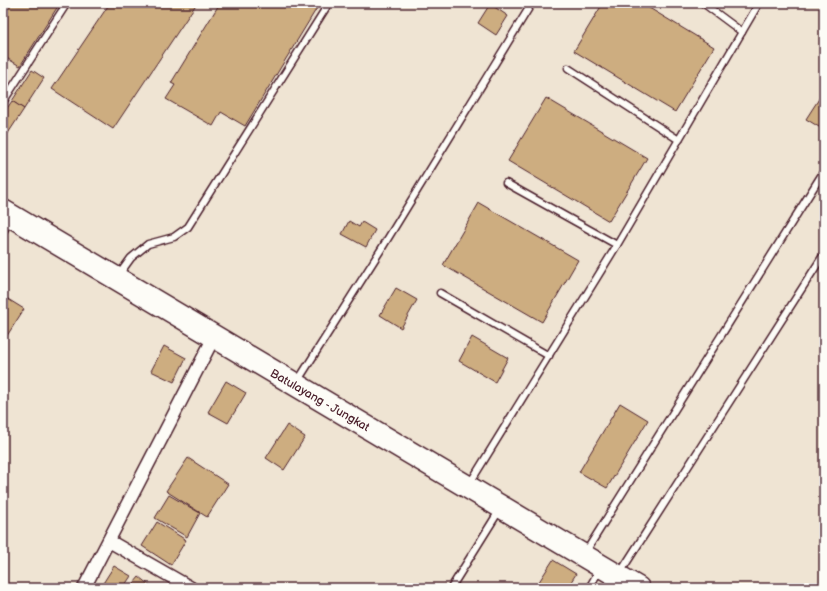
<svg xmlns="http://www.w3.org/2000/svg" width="827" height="591" font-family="'Balsamiq Sans',sans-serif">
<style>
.building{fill:#cdad80;stroke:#4a1f2b}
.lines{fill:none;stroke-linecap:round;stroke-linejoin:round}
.lane-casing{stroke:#4a1f2b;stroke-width:9}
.street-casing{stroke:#4a1f2b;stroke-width:15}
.highway-casing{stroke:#4a1f2b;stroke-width:25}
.lane{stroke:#fdfcf7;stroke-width:6}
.street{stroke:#fdfcf7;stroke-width:12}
.highway{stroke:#fdfcf7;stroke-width:22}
.labels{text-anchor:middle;stroke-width:3;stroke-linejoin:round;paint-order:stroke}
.street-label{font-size:12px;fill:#4a1f2b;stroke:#fdfcf7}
</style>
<rect width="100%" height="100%" fill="#efe4d3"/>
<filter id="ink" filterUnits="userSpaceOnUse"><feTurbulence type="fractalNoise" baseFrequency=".025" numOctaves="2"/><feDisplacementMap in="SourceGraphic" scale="8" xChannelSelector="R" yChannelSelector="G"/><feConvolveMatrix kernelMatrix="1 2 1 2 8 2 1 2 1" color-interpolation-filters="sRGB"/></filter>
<g filter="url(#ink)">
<g class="building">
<polygon points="3,3 60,3 20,66 3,56"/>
<polygon points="110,3 197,3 113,129 52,89"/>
<polygon points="220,3 320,3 245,126 221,112 213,126 166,99 175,85 171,83"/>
<polygon points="603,3 641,3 714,47 675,112 574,51"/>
<polygon points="490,4 508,16 496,35 478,23"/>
<polygon points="32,70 44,78 24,109 12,101"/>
<polygon points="824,91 824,130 806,119"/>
<polygon points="546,98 647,158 609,221 508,161"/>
<polygon points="12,101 24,109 3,141 3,114"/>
<polygon points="479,203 578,260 542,322 443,265"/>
<polygon points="349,221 359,227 362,222 375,230 366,247 342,234"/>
<polygon points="396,288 417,300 401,328 380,315"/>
<polygon points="3,296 24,309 3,342"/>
<polygon points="472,337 508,358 495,382 459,361"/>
<polygon points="164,346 186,358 174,382 151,371"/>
<polygon points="226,381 246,393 228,423 208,412"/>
<polygon points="620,403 648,420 607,488 579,472"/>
<polygon points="287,425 305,437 284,470 266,458"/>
<polygon points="188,458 228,484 207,517 166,491"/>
<polygon points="169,495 200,513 187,537 155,518"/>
<polygon points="157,522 186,540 171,565 142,546"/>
<polygon points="553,560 576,574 567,588 535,588"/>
<polygon points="114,566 131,576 123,588 100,588"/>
<polygon points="139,577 153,588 130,588"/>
</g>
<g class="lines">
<defs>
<g id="lane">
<polyline points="703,3 742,32"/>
<polyline points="568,68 679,140"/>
<polyline points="3,102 67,3"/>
<polyline points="506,183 617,245"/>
<polyline points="3,232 10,220"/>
<polyline points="118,276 131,258 148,244 174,237 188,227 329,3"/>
<polyline points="440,293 549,356"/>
<polyline points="297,382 382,248 532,3"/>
<polyline points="470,483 617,245 759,3"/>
<polyline points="585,553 824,171"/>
<polyline points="620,573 824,254"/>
<polyline points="451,588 499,511"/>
<polyline points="589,588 600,569"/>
</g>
<g id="street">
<polyline points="109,541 191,588"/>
<polyline points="84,588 214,337"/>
</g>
<polyline id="highway" points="3,211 638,588"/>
</defs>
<use href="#lane" class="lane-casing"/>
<use href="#street" class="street-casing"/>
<use href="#highway" class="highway-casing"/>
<use href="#lane" class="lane"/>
<use href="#street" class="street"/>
<use href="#highway" class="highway"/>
</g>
</g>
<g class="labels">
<g class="street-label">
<text transform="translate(320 400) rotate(30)" y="4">Batulayang - Jungkat</text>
</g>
</g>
<rect width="827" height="591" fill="none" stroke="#fdfcf7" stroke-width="16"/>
<rect x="8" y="8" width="811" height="575" fill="none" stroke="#4a1f2b" stroke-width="1.5" filter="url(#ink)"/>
</svg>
